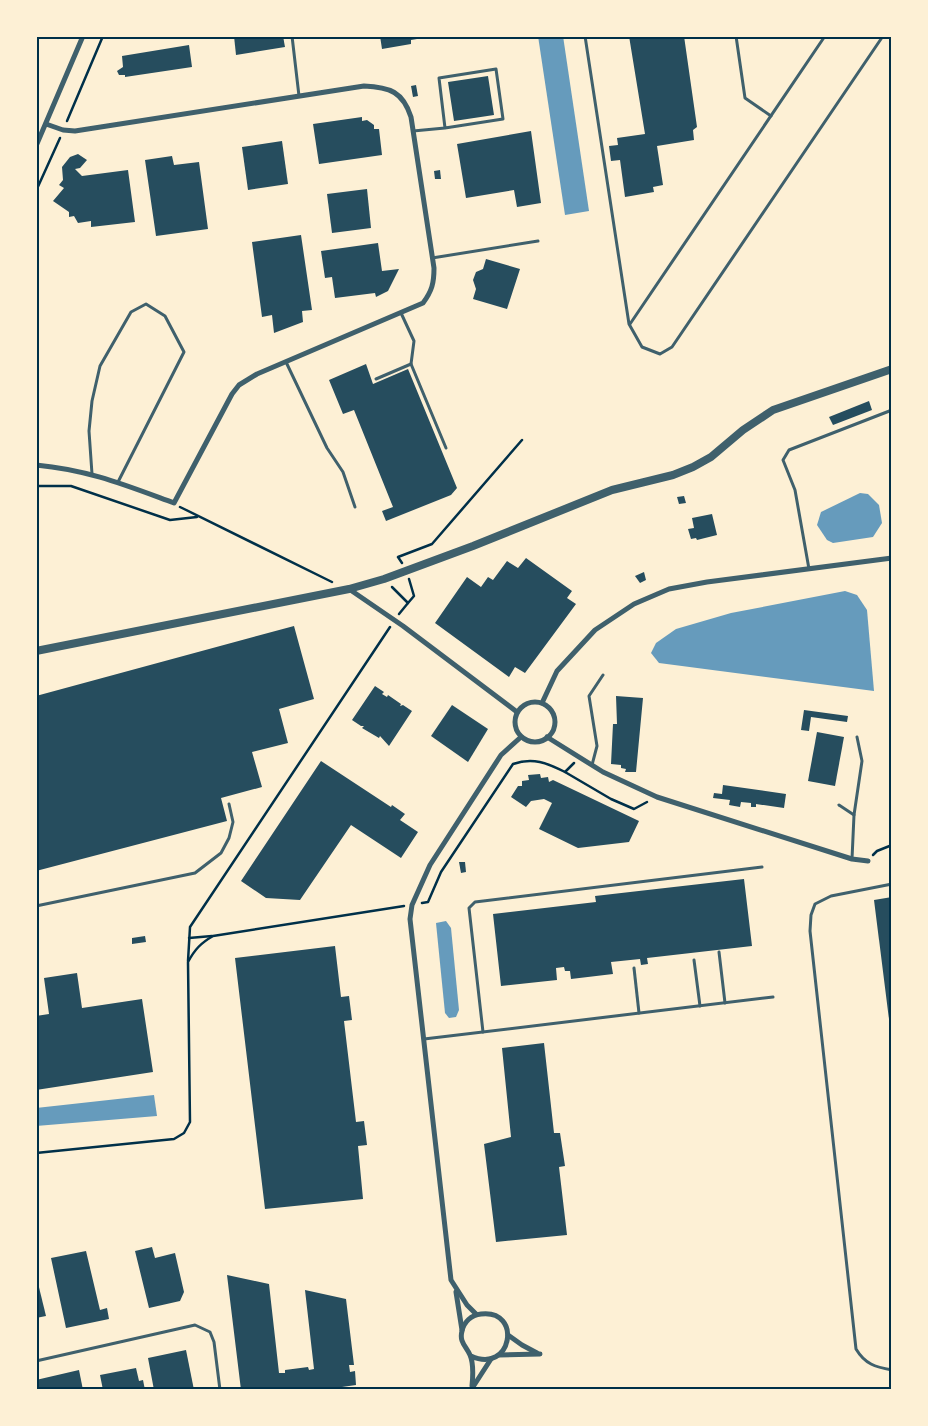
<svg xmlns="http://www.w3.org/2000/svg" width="928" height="1426" font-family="'Exo 2',sans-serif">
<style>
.water{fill:#669bbc}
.building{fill:#264d5e}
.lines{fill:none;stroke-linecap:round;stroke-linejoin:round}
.path{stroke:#003049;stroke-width:2.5}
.service{stroke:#3f606c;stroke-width:3}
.minor{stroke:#3f606c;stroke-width:5}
.tertiary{stroke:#3f606c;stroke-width:8}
.neatline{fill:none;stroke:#003049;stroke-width:2}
</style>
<rect width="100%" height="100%" fill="#fdf0d5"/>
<g class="water">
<polygon points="538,36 563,36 589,211 565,215"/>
<polygon points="860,493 868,494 879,505 882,523 873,537 833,543 827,540 817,525 821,512"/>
<polygon points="845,591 857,595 867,610 874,691 659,663 651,653 656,643 676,629 731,613"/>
<polygon points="446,921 451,928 459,1010 456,1017 449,1018 445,1013 436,923"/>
<polygon points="154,1095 157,1116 36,1126 36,1108"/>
</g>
<g class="building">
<polygon points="234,36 283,36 285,47 236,55"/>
<polygon points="380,36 429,36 429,37 411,40 411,44 382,49"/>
<polygon points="629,36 684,36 697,127 693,130 694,140 657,146 663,185 653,187 654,192 625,197 620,160 611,161 609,146 618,145 617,138 645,134"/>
<polygon points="189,45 192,67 125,77 125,75 119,75 117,71 123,67 122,56"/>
<polygon points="488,76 494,115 454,121 448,82"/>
<polygon points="416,85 418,96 413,97 411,86"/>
<polygon points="362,117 362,121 367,120 374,125 374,129 379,129 382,155 319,164 313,124"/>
<polygon points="531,131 541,203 517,207 514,190 466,198 457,144"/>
<polygon points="282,141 288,184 248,190 242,147"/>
<polygon points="78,154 87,160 80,168 75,169 82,176 128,170 135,222 91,227 91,221 78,223 74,216 69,217 69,212 53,201 64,188 59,185 63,180 62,167 70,157"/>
<polygon points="172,156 174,165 199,162 208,229 156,236 145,160"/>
<polygon points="440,170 441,179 435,179 434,171"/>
<polygon points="367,189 371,228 332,233 327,194"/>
<polygon points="301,235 312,310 302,311 303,322 274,333 272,315 262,317 252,242"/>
<polygon points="378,243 382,271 399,269 388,291 376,297 375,293 335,298 332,277 325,278 321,251"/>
<polygon points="486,259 520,269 507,309 473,299 476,289 473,280 476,272 483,269"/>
<polygon points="366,364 373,384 408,369 457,488 451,495 386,521 382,511 393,507 354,410 343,414 329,380"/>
<polygon points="869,401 872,410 833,425 829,417"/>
<polygon points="684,496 686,503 679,504 677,497"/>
<polygon points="712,514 717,535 697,540 696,538 691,539 688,529 694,528 692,518"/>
<polygon points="526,558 572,591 567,598 576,604 525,673 515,667 509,677 435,623 467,577 481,587 488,577 493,580 507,561 518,568"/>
<polygon points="644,572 646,580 640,583 635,576"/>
<polygon points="294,626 314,699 279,709 288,743 252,752 262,787 221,798 227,821 36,871 36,696"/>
<polygon points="375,686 384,692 382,694 387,697 388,695 401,704 400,706 403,705 412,711 389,746 380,736 379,738 362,728 364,726 361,726 352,720"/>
<polygon points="616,696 643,698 636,772 625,772 626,769 621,768 621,765 611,764 613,724 617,724"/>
<polygon points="452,705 488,729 468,762 431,736"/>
<polygon points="804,710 848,716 847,722 811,717 809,731 801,730"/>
<polygon points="817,732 844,737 835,786 808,781"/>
<polygon points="321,761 391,807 392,805 405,814 400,820 418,832 401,858 351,825 300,900 266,898 241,881"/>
<polygon points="540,774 541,778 548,777 549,782 553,780 639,821 629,842 578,848 539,829 552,803 544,799 531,801 526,807 511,797 518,786 522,786 522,781 529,780 528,775"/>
<polygon points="723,785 786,794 784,808 756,804 756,807 751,807 751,803 741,802 740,807 729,805 730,800 713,798 714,793 722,794"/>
<polygon points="459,862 465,862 466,872 461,873"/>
<polygon points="744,879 752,946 647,958 648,964 641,965 640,959 611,962 613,974 571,979 570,971 565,971 564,967 556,968 557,980 501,986 493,914 596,902 595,896"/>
<polygon points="892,897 892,1035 891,1035 874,900"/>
<polygon points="145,936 146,942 132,944 132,938"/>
<polygon points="335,946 341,997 349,996 352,1020 344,1021 356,1122 364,1121 367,1145 358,1146 363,1199 265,1209 235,958"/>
<polygon points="77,973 82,1008 142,999 153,1072 36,1090 36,1016 49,1014 44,978"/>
<polygon points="544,1043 554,1133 560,1133 565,1166 559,1167 567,1235 496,1242 484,1144 511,1137 502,1048"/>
<polygon points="152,1247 155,1258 175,1253 184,1292 180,1301 149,1308 135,1251"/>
<polygon points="86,1251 100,1310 107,1308 109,1319 66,1328 51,1258"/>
<polygon points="36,1275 46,1316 36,1318"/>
<polygon points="227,1275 269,1284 279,1373 285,1373 285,1370 308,1367 309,1370 314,1369 305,1290 346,1299 354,1365 349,1365 350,1372 355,1371 356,1385 342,1387 343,1390 241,1390"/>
<polygon points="186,1350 194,1390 154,1390 148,1358"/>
<polygon points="136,1368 139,1381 143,1380 145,1390 103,1390 100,1375"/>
<polygon points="79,1370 83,1390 36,1390 36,1380"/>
</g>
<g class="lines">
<g class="path">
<polyline points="67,121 103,36"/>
<polyline points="36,191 60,138"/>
<polyline points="36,486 71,486 170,520 197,517"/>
<polyline points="180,507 332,582"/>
<polyline points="402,563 398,557 432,544 522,440"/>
<polyline points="392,587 408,603 399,614"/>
<polyline points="408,603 414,596 409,579"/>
<polyline points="565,772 611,799 634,809 647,802"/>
<polyline points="873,855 877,851 892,845"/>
<path d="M422 903 428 902 441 872 513 764C533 757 547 763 565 772L574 763"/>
<polyline points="189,938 212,936"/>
<polyline points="188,961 190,927 390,627"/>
<path d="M36 1153 174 1139 184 1133 190 1122 188 962C195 949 201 943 213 936L404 906"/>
</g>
<g class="service">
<polyline points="292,36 299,96"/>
<polyline points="585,36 629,324 642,347 660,354 672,347 883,36"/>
<polyline points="736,36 745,98 771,116"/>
<polyline points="413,131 445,128 439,78 496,69 503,119 445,128"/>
<polyline points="432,258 538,241"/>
<polyline points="401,313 414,341 411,364 446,448"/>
<polyline points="630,324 825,36"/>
<polyline points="286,362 327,448 343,472 355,507"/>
<polyline points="376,379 411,364"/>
<polyline points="92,474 89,431 92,401 100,366 131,312 146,304 165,316 184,352 118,482"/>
<polyline points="809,569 795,490 783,460 789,450 892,410"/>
<polyline points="592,765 597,746 589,696 603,675"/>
<polyline points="839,805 854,815"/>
<polyline points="852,859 854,815 862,761 857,737"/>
<path d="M892 884 831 896 815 904 811 915 810 931 856 1349C865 1364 875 1367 892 1370"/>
<polyline points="36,906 195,873 221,853 229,838 233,822 229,804"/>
<polyline points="719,952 725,1003"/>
<polyline points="694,960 700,1006"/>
<polyline points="634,968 639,1013"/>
<polyline points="483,1032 469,908 475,902 762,867"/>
<polyline points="424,1039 773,997"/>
<polyline points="36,1361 195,1325 210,1332 214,1342 220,1390"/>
</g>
<g class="minor">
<polyline points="36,146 83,36"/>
<path d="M36 465C89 470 125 485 174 503L232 394 239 385 257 374 423 303C432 291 434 283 434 268L411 117C403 92 390 87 364 86L75 131 63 130 46 124"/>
<polyline points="349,589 403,626 517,712"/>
<circle cx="535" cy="722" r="20"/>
<polyline points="542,703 557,671 595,630 634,604 669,589 707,582 892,558"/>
<polyline points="547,737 603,772 657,797 852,859 868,861"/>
<polyline points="456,1292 462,1330"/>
<polyline points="476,1314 467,1305 451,1280 410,919 412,905 430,865 501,755 521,737"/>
<polyline points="508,1335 522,1345 537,1353"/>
<polyline points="499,1355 540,1354"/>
<path d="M471 1356C512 1375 523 1309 481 1314 471 1315 464 1322 462 1331 459 1342 466 1346 470 1355 474 1364 473 1376 472 1386"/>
<polyline points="471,1390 491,1359"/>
</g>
<polyline class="tertiary" points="36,651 349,589 384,579 473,546 612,490 673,475 693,467 711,457 743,430 773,410 892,369"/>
</g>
<rect width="928" height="1426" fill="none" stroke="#fdf0d5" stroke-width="75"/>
<rect x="38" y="38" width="852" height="1350" class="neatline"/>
</svg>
